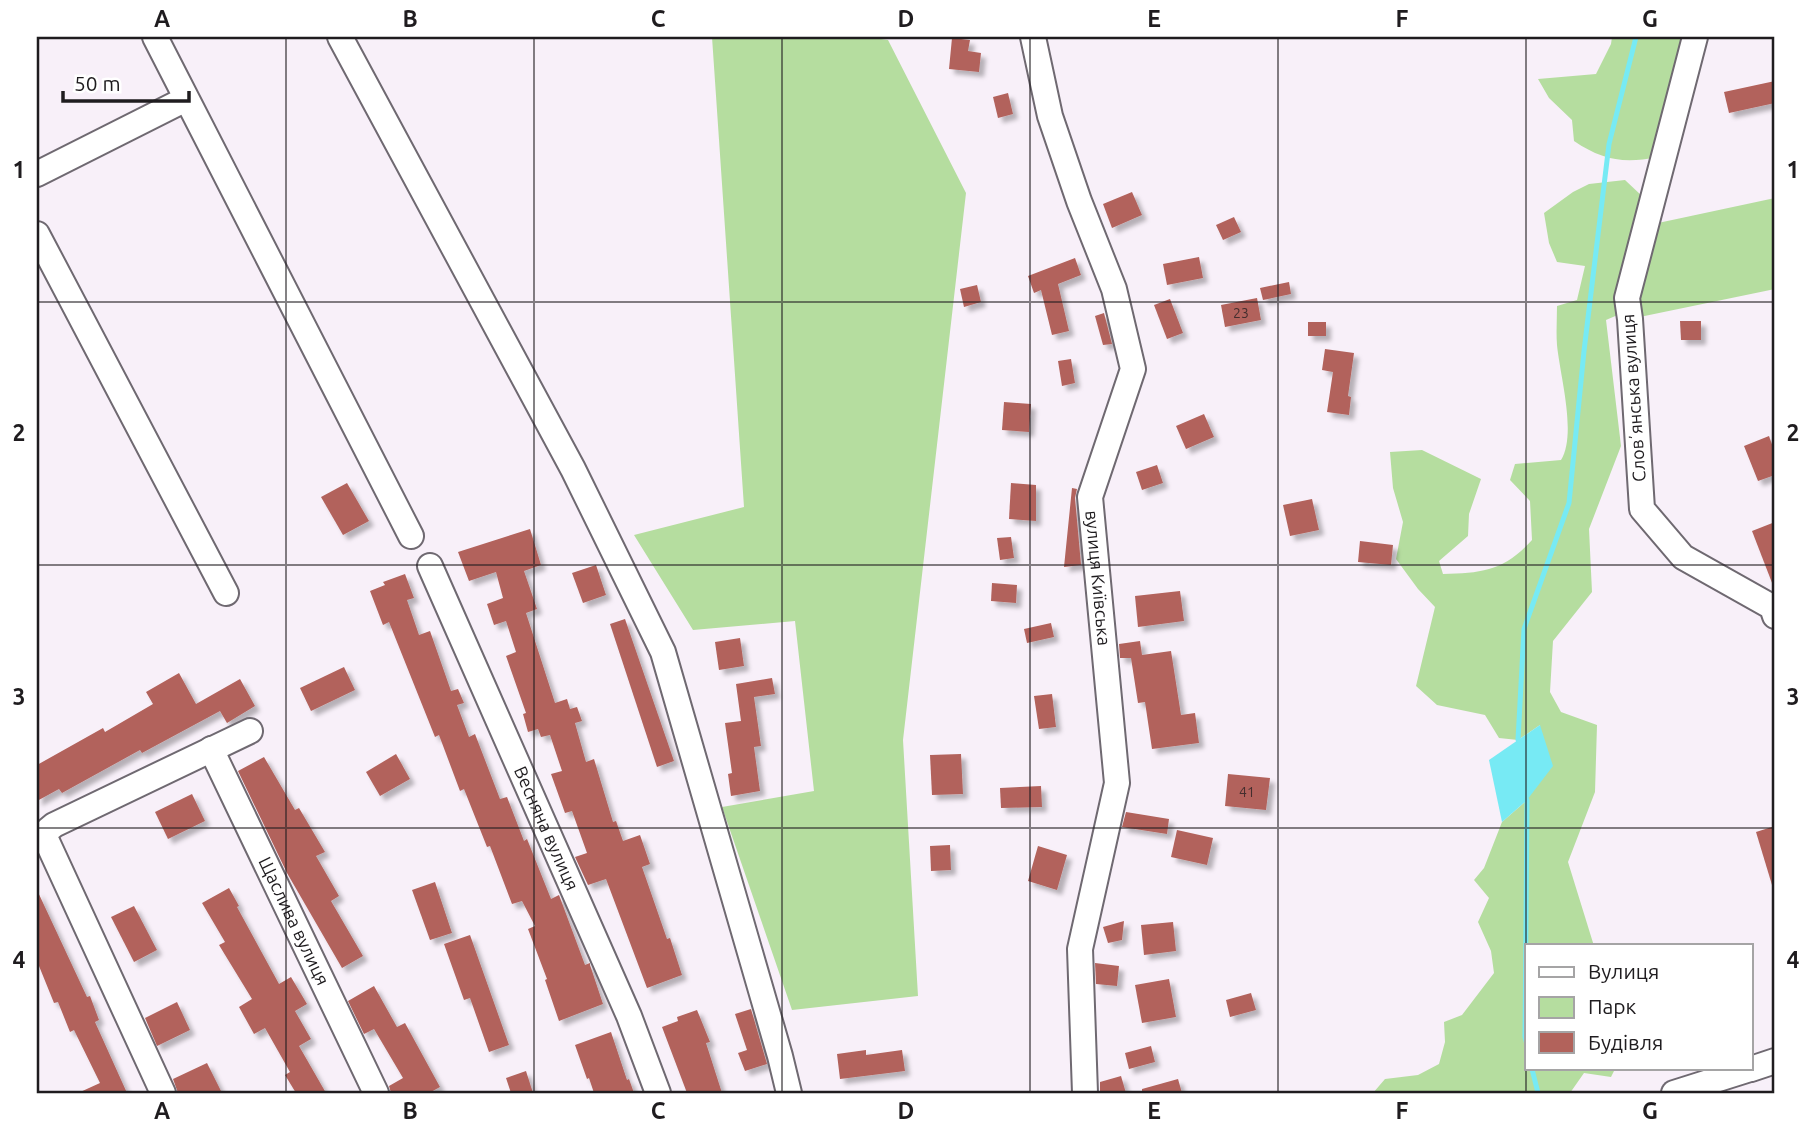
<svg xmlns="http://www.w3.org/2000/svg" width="1812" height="1130" font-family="Ubuntu,sans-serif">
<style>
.green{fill:#b5dd9f}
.water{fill:#77eaf4}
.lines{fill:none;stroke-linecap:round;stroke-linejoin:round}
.stream{stroke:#77eaf4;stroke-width:5}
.building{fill:#b2625b;filter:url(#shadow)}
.minor-casing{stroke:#6f6971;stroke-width:28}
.minor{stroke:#fff;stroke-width:24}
.grid{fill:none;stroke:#1f1c1f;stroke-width:2;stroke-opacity:0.55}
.labels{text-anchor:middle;stroke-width:5;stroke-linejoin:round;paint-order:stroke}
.number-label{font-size:14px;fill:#442e2e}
.street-label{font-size:18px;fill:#1f1c1f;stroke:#fff}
.neatline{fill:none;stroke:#1f1c1f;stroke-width:2.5}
.grid-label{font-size:23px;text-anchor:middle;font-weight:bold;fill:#1f1c1f}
</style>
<defs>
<filter id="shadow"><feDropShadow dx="5" dy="5" stdDeviation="2" flood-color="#0004"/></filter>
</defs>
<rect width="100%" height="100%" fill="#f8f0f9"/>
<g class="green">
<polygon points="712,37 867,37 888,40 966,193 903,740 918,996 792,1010 722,807 814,791 795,621 693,630 634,535 744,507"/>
<path d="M1612 37H1690L1657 157C1624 164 1602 160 1574 141L1572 120 1549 98 1538 79 1596 74 1611 44Z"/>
<path d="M1625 180 1642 196 1620 314 1606 320 1621 446 1589 529 1592 592 1553 641 1550 692 1561 712 1597 725 1595 792 1568 862 1594 946H1527V1069H1615L1611 1077 1584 1073 1570 1093H1373L1385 1079 1418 1075 1439 1064 1445 1042 1444 1022 1462 1015 1494 973 1491 951 1478 922 1489 898 1474 880 1484 868 1502 822 1527 800 1540 725 1518 740 1499 738 1485 715 1437 705 1416 686 1435 607 1418 589 1396 559 1403 522 1393 488 1390 452 1422 450 1481 479 1469 514 1468 536 1439 561 1443 574C1483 573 1504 571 1532 540L1530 501 1510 480 1515 464 1561 460C1577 434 1560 376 1557 345 1556 332 1557 319 1557 306L1577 300 1585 266 1557 262 1549 243 1544 213 1573 192 1589 184Z"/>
<polygon points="1775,198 1775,289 1630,319 1644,226"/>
</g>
<polygon class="water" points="1540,725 1553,766 1527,800 1502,822 1489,760"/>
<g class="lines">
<g class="stream">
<polyline points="1518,740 1524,629 1569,503 1584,351 1609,144 1636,37"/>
<polyline points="1527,1045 1525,1037 1527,800"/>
<polyline points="1532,1069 1538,1093"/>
</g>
</g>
<g class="building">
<polygon points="952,38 970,40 968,51 981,53 979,72 949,69"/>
<polygon points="1775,81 1775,103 1729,113 1724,92"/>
<polygon points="1008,93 1013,114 998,118 993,97"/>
<polygon points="1132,192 1142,215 1112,228 1103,204"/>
<polygon points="1234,217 1241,232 1223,240 1216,225"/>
<polygon points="1199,257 1203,278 1167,285 1163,264"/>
<polygon points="1075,258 1081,275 1058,284 1069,331 1052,335 1041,290 1034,293 1028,276"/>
<polygon points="1289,282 1291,294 1263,300 1260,288"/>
<polygon points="977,285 981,302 964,307 960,289"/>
<polygon points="1257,298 1261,320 1225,327 1221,305"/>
<polygon points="1170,299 1183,333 1167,339 1154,305"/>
<polygon points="1104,313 1112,344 1103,345 1095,316"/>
<polygon points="1680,321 1701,321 1701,340 1681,340"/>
<rect x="1308" y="322" width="18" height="14"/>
<polygon points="1325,349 1354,353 1348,396 1351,397 1349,415 1327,412 1333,372 1322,370"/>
<polygon points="1071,359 1075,383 1062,386 1058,361"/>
<polygon points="1004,402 1031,404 1029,432 1002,430"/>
<polygon points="1204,414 1214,437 1186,449 1176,426"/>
<polygon points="1769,436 1775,453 1775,475 1758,481 1744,446"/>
<polygon points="1157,465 1163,483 1142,490 1136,472"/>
<polygon points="347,483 369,521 343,535 321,497"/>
<polygon points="1011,483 1036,485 1036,521 1009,519"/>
<polygon points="1072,488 1077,489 1075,498 1081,565 1064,567"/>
<polygon points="1312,499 1319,530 1290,536 1283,505"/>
<polygon points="1775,522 1775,588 1774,588 1752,531"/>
<polygon points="530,529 541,565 524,571 537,609 526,613 555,703 567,699 570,709 577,707 582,721 575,723 586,762 594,759 613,822 616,821 623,841 640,835 650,864 642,867 667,939 670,938 682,975 647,988 606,879 588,885 575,857 587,853 572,811 565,813 551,774 562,771 550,735 541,737 538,729 528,732 523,714 526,713 506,656 516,652 506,621 494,625 487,604 503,598 496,572 469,581 458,552"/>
<polygon points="1011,537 1014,558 1000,560 997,538"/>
<polygon points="1360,541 1393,545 1391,565 1358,562"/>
<polygon points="596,565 606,595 583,603 572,573"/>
<polygon points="405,574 414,598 407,600 419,635 430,631 451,691 458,689 464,703 457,705 469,737 475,734 500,799 507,797 524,841 527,839 551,899 559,895 585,965 590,963 590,965 603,1004 559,1021 545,980 547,979 528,929 535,926 522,901 512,904 490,846 487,847 464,789 460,791 439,735 435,737 389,622 383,625 370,591 385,585 383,582"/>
<polygon points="992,583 1017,585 1016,603 991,601"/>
<polygon points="1180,591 1184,621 1138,627 1135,596"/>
<polygon points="625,619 674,761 657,767 610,624"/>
<polygon points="1051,623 1054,637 1027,643 1024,629"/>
<polygon points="740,638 744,666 719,670 715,642"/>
<polygon points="1140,641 1142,655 1171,651 1181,715 1195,713 1199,743 1152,749 1145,702 1138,703 1131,658 1120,658 1119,644"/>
<polygon points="344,667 355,690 311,711 300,688"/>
<polygon points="179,673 196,704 240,679 255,706 227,723 220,711 142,753 140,750 62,793 59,789 37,801 37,765 103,728 105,732 153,704 146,692"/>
<polygon points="772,678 775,694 754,697 761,746 754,747 760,791 731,796 728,774 732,773 725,723 741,721 736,684"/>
<polygon points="1052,694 1056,727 1039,729 1034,696"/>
<polygon points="396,754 410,779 380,796 366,772"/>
<polygon points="961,754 963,794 932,795 930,755"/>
<polygon points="264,757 295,810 299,808 325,852 316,856 339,896 331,901 363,956 342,968 287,873 238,771"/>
<polygon points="1228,774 1270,778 1266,810 1225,806"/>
<polygon points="1041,786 1042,807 1001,808 1000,788"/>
<polygon points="192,794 205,821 168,839 155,812"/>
<polygon points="1126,812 1169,819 1167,834 1122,827"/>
<polygon points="1775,826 1775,884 1772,885 1756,832"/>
<polygon points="1177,830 1213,838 1207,865 1171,857"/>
<polygon points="950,845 951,870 931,871 930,846"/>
<polygon points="1038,846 1067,855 1057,890 1028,881"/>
<polygon points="435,882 452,933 430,940 412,890"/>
<polygon points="229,888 239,906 237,907 279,984 291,977 307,1004 295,1011 311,1039 299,1046 326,1093 296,1093 285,1075 290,1072 265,1028 254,1034 239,1007 252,999 219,945 225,942 202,903"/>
<polygon points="37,890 87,997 90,996 99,1020 95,1022 127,1093 78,1093 100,1083 74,1030 70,1032 58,1002 54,1003 37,961"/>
<polygon points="134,906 157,950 134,962 111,917"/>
<polygon points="1124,921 1122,940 1108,943 1103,927"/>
<polygon points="1173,922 1176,951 1144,955 1141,925"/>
<polygon points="470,935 509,1045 489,1052 470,998 464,1000 444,944"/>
<polygon points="1095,963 1119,966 1117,986 1096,984"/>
<polygon points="1169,979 1176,1017 1142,1023 1135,985"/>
<polygon points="374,986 397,1027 405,1023 440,1087 429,1093 391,1093 389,1086 403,1078 374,1029 364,1034 348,1001"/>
<polygon points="1251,993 1256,1010 1230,1017 1226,1000"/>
<polygon points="177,1002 190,1030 157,1046 145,1018"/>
<polygon points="751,1009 767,1064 745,1071 738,1053 747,1050 735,1014"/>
<polygon points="697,1010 710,1042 706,1043 722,1093 687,1093 662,1027 678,1021 677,1017"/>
<polygon points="611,1032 627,1080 629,1079 634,1093 594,1093 589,1078 587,1079 575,1045"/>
<polygon points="1151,1046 1155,1062 1129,1069 1125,1053"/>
<polygon points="866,1050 866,1055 902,1050 905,1071 840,1079 837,1054"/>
<polygon points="207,1063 222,1093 178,1093 173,1079"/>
<polygon points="526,1071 533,1093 511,1093 506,1078"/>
<polygon points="1121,1076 1126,1093 1100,1093 1100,1082"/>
<polygon points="1178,1079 1182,1093 1142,1093 1142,1089"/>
</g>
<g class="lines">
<defs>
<g id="minor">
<polyline points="155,37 411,536"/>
<polyline points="340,37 573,469 663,652 780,1056 789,1093"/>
<path id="s1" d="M1033 37 1050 116 1079 201 1114 289 1133 369 1090 497 1117 783 1080 949 1085 1093"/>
<polyline points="1695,37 1627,298 1630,319 1642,509 1683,557 1772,607 1775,616"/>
<polyline points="37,174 186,99"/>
<polyline points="37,234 226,593"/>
<path id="s2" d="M430 566 629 1016 658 1093"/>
<path id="s3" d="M211 749 376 1093"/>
<polyline points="1751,1069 1775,1061"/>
<polyline points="163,1093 45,837 48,830 54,825 250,731"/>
<polyline points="1674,1093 1750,1069"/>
</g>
</defs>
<use href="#minor" class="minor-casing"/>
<use href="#minor" class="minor"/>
</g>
<path class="grid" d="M286 37V1093M534 37V1093M782 37V1093M1030 37V1093M1278 37V1093M1526 37V1093M37 302H1775M37 565H1775M37 828H1775"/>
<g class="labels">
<g class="number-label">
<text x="1241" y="318">23</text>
<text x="1247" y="797">41</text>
</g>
<g class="street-label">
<text transform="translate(1634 398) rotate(-94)" y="6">Словʼянська вулиця</text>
<text dy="6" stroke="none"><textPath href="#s1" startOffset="564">вулиця Київська</textPath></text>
<text dy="6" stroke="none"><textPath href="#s2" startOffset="287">Весняна вулиця</textPath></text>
<text dy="6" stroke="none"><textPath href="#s3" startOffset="191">Щаслива вулиця</textPath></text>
</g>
</g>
<rect width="1812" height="1130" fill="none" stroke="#ffffff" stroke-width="77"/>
<rect x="1525" y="944" width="228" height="126" fill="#ffffff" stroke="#a5a4a5" stroke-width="2"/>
<rect x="1539" y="967" width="35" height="10" fill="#ffffff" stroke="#a5a4a5" stroke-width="2"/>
<text x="1588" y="979" font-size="21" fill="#1f1c1f">Вулиця</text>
<rect x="1539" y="997" width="35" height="21" fill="#b5dd9f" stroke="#a5a4a5" stroke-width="2"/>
<text x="1588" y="1014" font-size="21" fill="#1f1c1f">Парк</text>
<rect x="1539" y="1032" width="35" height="21" fill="#b2625b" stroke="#a5a4a5" stroke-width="2"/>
<text x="1588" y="1050" font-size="21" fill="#1f1c1f">Будівля</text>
<path d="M63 91v10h126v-10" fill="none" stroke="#1f1c1f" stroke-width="3.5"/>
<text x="74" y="91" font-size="21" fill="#1f1c1f" stroke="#ffffff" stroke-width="5" paint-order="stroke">50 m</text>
<rect x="38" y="38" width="1735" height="1054" class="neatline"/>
<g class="grid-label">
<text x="162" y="27">A</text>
<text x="410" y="27">B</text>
<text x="658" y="27">C</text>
<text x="906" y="27">D</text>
<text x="1154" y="27">E</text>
<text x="1402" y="27">F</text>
<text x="1650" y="27">G</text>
<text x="19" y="178">1</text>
<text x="1793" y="178">1</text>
<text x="19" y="441">2</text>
<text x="1793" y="441">2</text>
<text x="19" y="705">3</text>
<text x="1793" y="705">3</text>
<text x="19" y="968">4</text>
<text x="1793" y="968">4</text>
<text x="162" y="1119">A</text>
<text x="410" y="1119">B</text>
<text x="658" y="1119">C</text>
<text x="906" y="1119">D</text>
<text x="1154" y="1119">E</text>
<text x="1402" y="1119">F</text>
<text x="1650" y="1119">G</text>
</g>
</svg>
